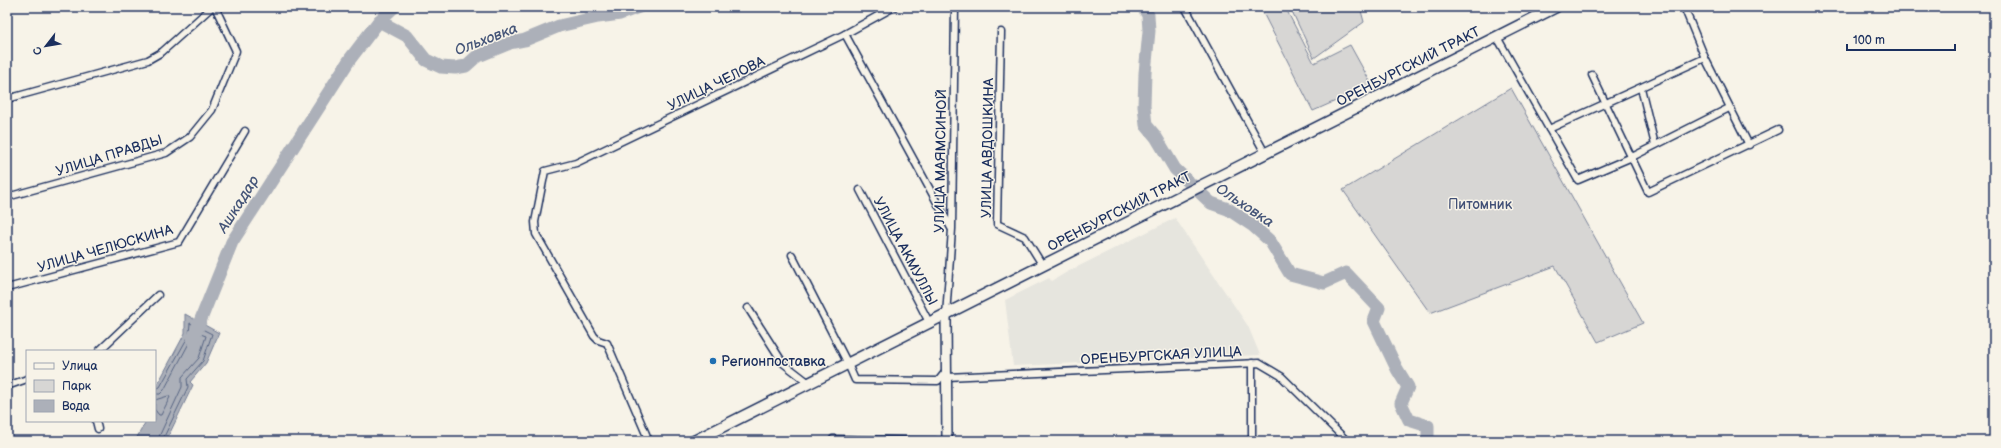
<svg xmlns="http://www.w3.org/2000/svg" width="2001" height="448" font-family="'Balsamiq Sans',sans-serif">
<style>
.built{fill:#e6e5de}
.green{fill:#d7d6d4;stroke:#798299}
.water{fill:#acb0b9;stroke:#727c95}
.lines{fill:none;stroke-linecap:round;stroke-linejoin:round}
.shore{stroke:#556382;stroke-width:1}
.river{stroke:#acb0b9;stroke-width:13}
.minor-casing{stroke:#1b2f5e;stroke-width:9}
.secondary-casing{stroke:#1b2f5e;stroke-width:12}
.primary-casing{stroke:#1b2f5e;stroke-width:13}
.minor{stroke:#f7f3e8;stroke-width:6}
.secondary{stroke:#f7f3e8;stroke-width:9}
.primary{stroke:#f7f3e8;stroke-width:10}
.poi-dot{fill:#1f6fb2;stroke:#f7f3e8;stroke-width:1.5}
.labels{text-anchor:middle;stroke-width:3;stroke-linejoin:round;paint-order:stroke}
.street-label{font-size:14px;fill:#1b2f5e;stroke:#f7f3e8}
.park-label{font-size:14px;fill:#415076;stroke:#f7f3e8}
.poi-label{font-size:14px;fill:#1b2f5e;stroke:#f7f3e8;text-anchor:start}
.water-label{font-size:15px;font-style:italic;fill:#465679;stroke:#f7f3e8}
</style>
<rect width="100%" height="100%" fill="#f7f3e8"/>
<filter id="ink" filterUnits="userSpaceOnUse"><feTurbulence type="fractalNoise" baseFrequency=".025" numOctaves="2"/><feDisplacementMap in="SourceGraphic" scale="8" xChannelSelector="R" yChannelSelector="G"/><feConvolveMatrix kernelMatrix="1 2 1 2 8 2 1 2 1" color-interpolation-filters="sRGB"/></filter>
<g filter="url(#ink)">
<polygon class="built" points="1175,218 1248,326 1260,355 1013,366 1005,300 1049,278 1052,281 1067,272"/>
<g class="green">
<polygon points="1260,7 1285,7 1314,63 1350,45 1372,85 1313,111"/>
<polygon points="1290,7 1360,7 1364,22 1314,58"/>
<polygon points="1511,88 1643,323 1598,342 1555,266 1430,313 1343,190"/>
</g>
<polygon class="water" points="185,314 219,333 206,363 190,382 193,385 166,441 135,441 146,421 155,421 155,389 185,333"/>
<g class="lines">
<g class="shore">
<polyline points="155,389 160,387 189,335 190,323 212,334 203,361 187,379 188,387 162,441"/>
<polyline points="155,394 160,394 164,390 195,332 206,336 199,358 182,377 182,387 157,441"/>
<polyline points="155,400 168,396 170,397 161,415 159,415 155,410"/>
</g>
<g class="river">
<polyline points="1143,7 1148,15 1149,31 1145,73 1144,106 1146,125 1156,137 1175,169 1211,203 1228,209 1252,225 1270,241 1290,274 1324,283 1346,273 1379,308 1374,321 1397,369 1408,387 1401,403 1409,420 1428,426 1428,441"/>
<polyline points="379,21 407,36 426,60 441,67 455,68 466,66 476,57 510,43 525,40 559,26 598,17 620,14 639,7"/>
<polyline points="193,339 232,242 350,59 379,21 394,7"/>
</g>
<defs>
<g id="minor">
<polyline points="1185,7 1265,153"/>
<polyline points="1684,7 1705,58 1749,145"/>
<polyline points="1001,32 997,224 1025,237 1043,266"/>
<polyline points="845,34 951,228"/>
<polyline points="1497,37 1578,180 1632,157 1729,108"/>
<polyline points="1592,75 1648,192 1778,130"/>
<polyline points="1641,88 1655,145"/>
<polyline points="7,99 148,60 162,52 212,7"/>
<polyline points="1549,129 1705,58"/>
<polyline points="860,190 930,324"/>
<polyline points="7,197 166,153 190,137 212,110 236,51 215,7"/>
<polyline points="792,255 848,364 855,380 938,381 946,371"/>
<polyline points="7,288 179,242 245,131"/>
<polyline points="748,308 783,363 809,383"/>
<polyline points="946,316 952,229 955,7"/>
<polyline points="99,351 158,295"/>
<polyline points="1252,363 1252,441"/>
<polyline points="947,377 1259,363 1281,376 1347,441"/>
<polyline points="7,386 27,379"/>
<polyline points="96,421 98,429"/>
<polyline points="833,439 935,441"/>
<polyline points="649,441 607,343 598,340 594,336 536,234 535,222 545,171 576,163 845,34 894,7"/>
</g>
<polyline id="secondary" points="946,316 947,441"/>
<polyline id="primary" points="694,441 1556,7"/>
</defs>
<use href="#minor" class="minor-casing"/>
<use href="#secondary" class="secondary-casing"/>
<use href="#primary" class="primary-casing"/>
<use href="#minor" class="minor"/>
<use href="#secondary" class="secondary"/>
<use href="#primary" class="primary"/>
</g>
</g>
<circle class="poi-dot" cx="713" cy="361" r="4"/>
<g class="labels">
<g class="street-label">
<text transform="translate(1408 66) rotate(-27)" y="5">ОРЕНБУРГСКИЙ ТРАКТ</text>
<text transform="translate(716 83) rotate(-26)" y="5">УЛИЦА ЧЕЛОВА</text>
<text transform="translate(987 148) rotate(-89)" y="5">УЛИЦА АВДОШКИНА</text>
<text transform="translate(109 155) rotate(-17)" y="5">УЛИЦА ПРАВДЫ</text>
<text transform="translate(940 161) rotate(-89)" y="5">УЛИЦА МАЯМСИНОЙ</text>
<text transform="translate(1119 211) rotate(-27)" y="5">ОРЕНБУРГСКИЙ ТРАКТ</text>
<text transform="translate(105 248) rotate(-16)" y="5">УЛИЦА ЧЕЛЮСКИНА</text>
<text transform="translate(906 251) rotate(62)" y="5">УЛИЦА АКМУЛЛЫ</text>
<text transform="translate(1161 355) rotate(-3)" y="5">ОРЕНБУРГСКАЯ УЛИЦА</text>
</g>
<g class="park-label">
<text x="1480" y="209">Питомник</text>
</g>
<g class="poi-label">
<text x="721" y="366">Регионпоставка</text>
</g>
<g class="water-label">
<text transform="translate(486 39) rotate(-21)" y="5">Ольховка</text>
<text transform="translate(238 204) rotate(-58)" y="5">Ашкадар</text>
<text transform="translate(1245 205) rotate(34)" y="5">Ольховка</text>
</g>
</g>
<rect width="2001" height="448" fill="none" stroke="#f7f3e8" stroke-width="24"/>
<rect x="12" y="12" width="1977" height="424" fill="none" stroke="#1b2f5e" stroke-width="1.5" filter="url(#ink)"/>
<rect x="26" y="350" width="130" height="72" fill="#f7f3e8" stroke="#9fa5b1"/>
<rect x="34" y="363" width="20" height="6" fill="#f7f3e8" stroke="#9fa5b1"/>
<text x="62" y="370" font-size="12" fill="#1b2f5e">Улица</text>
<rect x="34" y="380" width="20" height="12" fill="#d7d6d4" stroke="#9fa5b1"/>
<text x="62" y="390" font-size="12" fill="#1b2f5e">Парк</text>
<rect x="34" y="400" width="20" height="12" fill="#acb0b9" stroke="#9fa5b1"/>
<text x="62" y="410" font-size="12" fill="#1b2f5e">Вода</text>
<g transform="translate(46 46) rotate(239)" stroke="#f7f3e8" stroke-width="3" paint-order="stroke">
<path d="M0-3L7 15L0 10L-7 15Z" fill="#1b2f5e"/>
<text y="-6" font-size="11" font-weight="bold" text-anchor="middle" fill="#1b2f5e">С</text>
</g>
<path d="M1847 44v6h108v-6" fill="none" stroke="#1b2f5e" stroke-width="2"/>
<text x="1853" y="44" font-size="12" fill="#1b2f5e" stroke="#f7f3e8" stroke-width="3" paint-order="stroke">100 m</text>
</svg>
